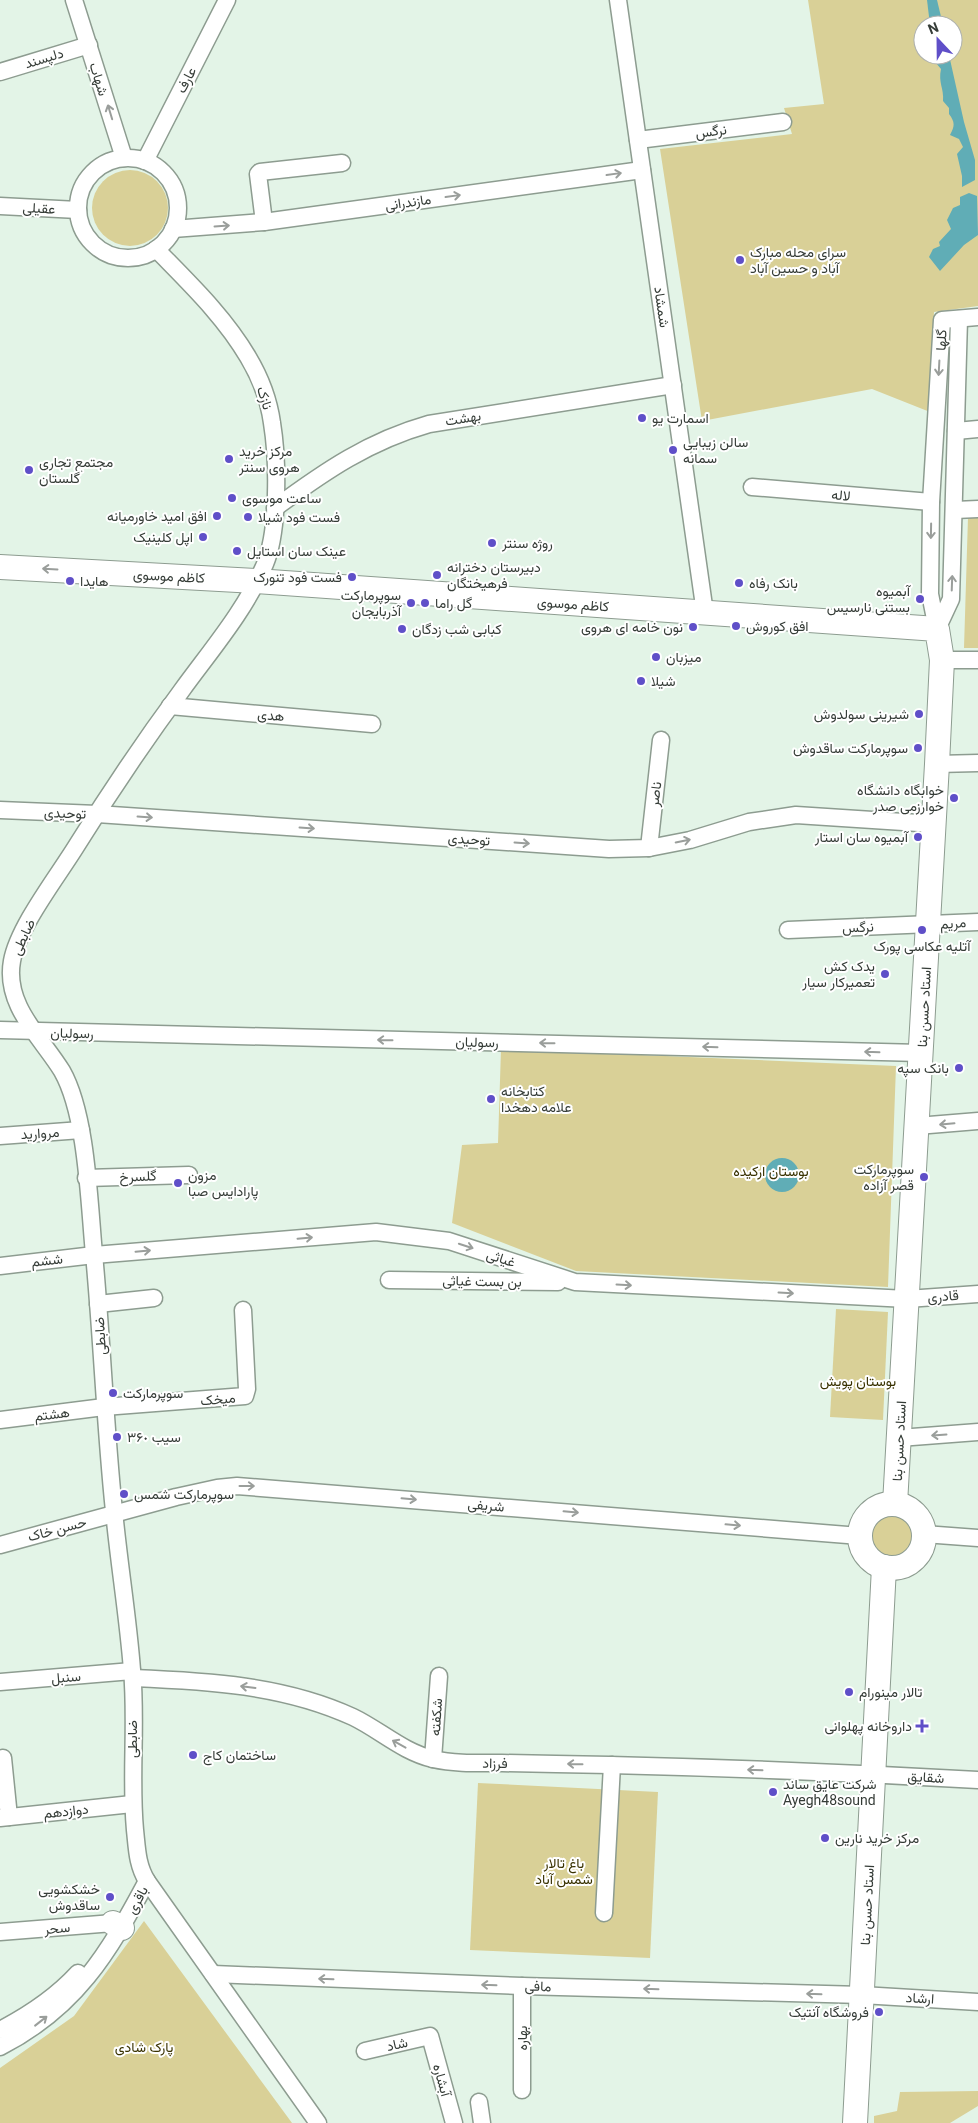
<svg xmlns="http://www.w3.org/2000/svg" width="978" height="2123" font-family="Roboto,Vazirmatn,sans-serif">
<style>
.green{fill:#d9d097;fill-rule:evenodd}
.water{fill:#60adb6}
.lines{fill:none;stroke-linecap:round;stroke-linejoin:round}
.street-casing{stroke:#8d9c90;stroke-width:19}
.secondary-casing{stroke:#8d9c90;stroke-width:26}
.street{stroke:#fff;stroke-width:16}
.secondary{stroke:#fff;stroke-width:24}
.oneway{stroke:#9a9e9b}
.poi-dot{fill:#5f4fc8;stroke:#fff;stroke-width:2}
.labels{text-anchor:middle;stroke-width:4;stroke-linejoin:round;paint-order:stroke}
.street-label{font-size:14px;fill:#353c37;stroke:#fff}
.poi-label{font-size:14px;fill:#353c37;stroke:#fff;text-anchor:start}
.park-label{font-size:14px;fill:#393201;stroke:#fff}
</style>
<rect width="100%" height="100%" fill="#e3f4e7"/>
<g class="green">
<path d="M808 0H978V306L934 312 930 412 872 389 702 421 660 149 792 134 784 108 824 104ZM923 25H953V55H923Z"/>
<circle cx="130" cy="208" r="38"/>
<polygon points="968,517 978,517 978,648 964,648"/>
<polygon points="501,1049 896,1066 888,1287 576,1271 452,1223 462,1145 498,1143"/>
<polygon points="836,1309 888,1312 883,1420 830,1417"/>
<circle cx="893" cy="1536" r="24"/>
<polygon points="478,1783 658,1792 650,1958 470,1950"/>
<polygon points="144,1921 292,2123 0,2123 0,2068 74,2016"/>
<polygon points="978,2091 978,2106 950,2123 874,2123 874,2116 897,2111 900,2092"/>
</g>
<g class="water">
<polygon points="927,0 937,0 943,25 930,25"/>
<path d="M939 55H949L964 122 975 160V180L962 187V176L957 154 963 147 959 139 950 135C955 126 955 122 949 114V108L943 101C944 88 938 83 941 69L936 63Z"/>
<polygon points="969,193 977,196 978,235 964,245 940,271 929,257 933,249 940,246 939,242 951,229 947,220 953,208 960,205 960,197"/>
<circle cx="782" cy="1175" r="17"/>
</g>
<g class="lines">
<defs>
<g id="street">
<polyline points="74,0 124,158"/>
<polyline points="618,0 705,613"/>
<polyline points="0,72 89,45"/>
<polyline points="638,140 783,122"/>
<circle cx="128" cy="208" r="50"/>
<polyline points="145,161 227,0"/>
<polyline points="0,206 78,210"/>
<polyline points="264,222 258,174 260,172 342,163"/>
<polyline points="173,229 264,222 642,170"/>
<path d="M156 249C189 283 224 316 248 357 260 377 269 401 272 423 278 460 279 530 265 564 245 611 211 650 182 690 145 740 110 792 77 845 58 876 18 927 12 961 4 1005 41 1037 62 1071 87 1115 89 1202 94 1254 102 1339 105 1425 114 1511 119 1564 128 1617 132 1670 137 1723 130 1777 135 1830 137 1848 137 1865 147 1881L318 2123"/>
<polyline points="956,431 978,429"/>
<polyline points="752,487 931,502"/>
<path d="M275 508C325 471 369 441 429 424L673 385"/>
<polyline points="955,510 978,509"/>
<polyline points="937,629 930,594 931,502 942,320 978,317"/>
<polyline points="937,629 951,599 959,319"/>
<polyline points="942,660 978,660"/>
<polyline points="170,706 372,724"/>
<polyline points="937,764 978,763"/>
<polyline points="0,810 97,814 609,849 649,848 690,840 749,822 796,815 934,824"/>
<polyline points="649,848 661,740"/>
<polyline points="788,930 978,922"/>
<polyline points="0,1030 921,1053"/>
<polyline points="917,1126 978,1121"/>
<polyline points="0,1136 81,1130"/>
<polyline points="86,1178 189,1175"/>
<polyline points="0,1266 94,1255 376,1232 449,1241 575,1282 907,1299 978,1294"/>
<polyline points="389,1280 558,1282"/>
<polyline points="98,1304 154,1298"/>
<polyline points="0,1420 104,1407 245,1396 247,1389 243,1310"/>
<polyline points="899,1438 978,1432"/>
<polyline points="924,1534 978,1538"/>
<polyline points="0,1545 176,1497 217,1488 237,1486 860,1536"/>
<path d="M133 1678C207 1681 284 1685 353 1717 380 1730 403 1752 433 1759 455 1764 479 1763 502 1763 538 1764 574 1764 610 1765 733 1768 856 1773 978 1780"/>
<polyline points="0,1682 132,1671"/>
<polyline points="3,1758 9,1817"/>
<polyline points="433,1759 439,1676"/>
<polyline points="0,1818 132,1804"/>
<polyline points="604,1913 612,1765"/>
<polyline points="0,1932 113,1923"/>
<polyline points="213,1974 522,1986 862,1995 978,2002"/>
<path d="M0 2030C29 2015 56 1997 78 1973"/>
<path d="M0 2047C76 2008 108 1954 147 1881"/>
<polyline points="365,2051 430,2036 454,2123"/>
<polyline points="522,2090 522,1986"/>
<polyline points="479,2102 482,2123"/>
</g>
<g id="secondary">
<polyline points="0,567 256,581 937,629 942,660 937,764 895,1504"/>
<circle cx="892" cy="1536" r="32"/>
<polyline points="113,1923 122,1928"/>
<polyline points="855,2123 884,1567"/>
</g>
</defs>
<use href="#street" class="street-casing"/>
<use href="#secondary" class="secondary-casing"/>
<use href="#street" class="street"/>
<use href="#secondary" class="secondary"/>
</g>
<defs><path id="oneway-shaft" d="M-6 0H5M1.5-3L5.5 0L1.5 3" fill="none" stroke-width="1.6" stroke-linecap="round" stroke-linejoin="round" transform="scale(1.25)"/></defs>
<g class="oneway">
<use href="#oneway-shaft" transform="translate(110 112) rotate(-107)"/>
<use href="#oneway-shaft" transform="translate(614 174) rotate(-8)"/>
<use href="#oneway-shaft" transform="translate(453 196) rotate(-8)"/>
<use href="#oneway-shaft" transform="translate(222 226) rotate(-4)"/>
<use href="#oneway-shaft" transform="translate(939 368) rotate(93)"/>
<use href="#oneway-shaft" transform="translate(931 531) rotate(91)"/>
<use href="#oneway-shaft" transform="translate(50 569) rotate(-177)"/>
<use href="#oneway-shaft" transform="translate(952 583) rotate(-88)"/>
<use href="#oneway-shaft" transform="translate(145 817) rotate(4)"/>
<use href="#oneway-shaft" transform="translate(307 828) rotate(4)"/>
<use href="#oneway-shaft" transform="translate(683 841) rotate(-11)"/>
<use href="#oneway-shaft" transform="translate(522 843) rotate(4)"/>
<use href="#oneway-shaft" transform="translate(385 1040) rotate(-179)"/>
<use href="#oneway-shaft" transform="translate(547 1043) rotate(-179)"/>
<use href="#oneway-shaft" transform="translate(710 1047) rotate(-178)"/>
<use href="#oneway-shaft" transform="translate(872 1052) rotate(-178)"/>
<use href="#oneway-shaft" transform="translate(947 1124) rotate(175)"/>
<use href="#oneway-shaft" transform="translate(305 1238) rotate(-5)"/>
<use href="#oneway-shaft" transform="translate(466 1246) rotate(18)"/>
<use href="#oneway-shaft" transform="translate(143 1251) rotate(-5)"/>
<use href="#oneway-shaft" transform="translate(624 1285) rotate(3)"/>
<use href="#oneway-shaft" transform="translate(786 1293) rotate(3)"/>
<use href="#oneway-shaft" transform="translate(939 1435) rotate(176)"/>
<use href="#oneway-shaft" transform="translate(247 1486)"/>
<use href="#oneway-shaft" transform="translate(409 1499) rotate(5)"/>
<use href="#oneway-shaft" transform="translate(571 1512) rotate(5)"/>
<use href="#oneway-shaft" transform="translate(733 1525) rotate(5)"/>
<use href="#oneway-shaft" transform="translate(248 1687) rotate(-173)"/>
<use href="#oneway-shaft" transform="translate(399 1744) rotate(-151)"/>
<use href="#oneway-shaft" transform="translate(575 1764) rotate(-179)"/>
<use href="#oneway-shaft" transform="translate(755 1770) rotate(-178)"/>
<use href="#oneway-shaft" transform="translate(326 1979) rotate(-178)"/>
<use href="#oneway-shaft" transform="translate(489 1985) rotate(-178)"/>
<use href="#oneway-shaft" transform="translate(651 1989) rotate(-178)"/>
<use href="#oneway-shaft" transform="translate(814 1994) rotate(-178)"/>
<use href="#oneway-shaft" transform="translate(41 2021) rotate(-38)"/>
</g>
<g class="poi-dot">
<circle cx="740" cy="260" r="5"/>
<circle cx="642" cy="418" r="5"/>
<circle cx="673" cy="450" r="5"/>
<circle cx="229" cy="459" r="5"/>
<circle cx="29" cy="470" r="5"/>
<circle cx="232" cy="498" r="5"/>
<circle cx="217" cy="516" r="5"/>
<circle cx="248" cy="517" r="5"/>
<circle cx="203" cy="537" r="5"/>
<circle cx="492" cy="543" r="5"/>
<circle cx="237" cy="551" r="5"/>
<circle cx="437" cy="575" r="5"/>
<circle cx="352" cy="577" r="5"/>
<circle cx="70" cy="581" r="5"/>
<circle cx="739" cy="583" r="5"/>
<circle cx="920" cy="599" r="5"/>
<circle cx="411" cy="603" r="5"/>
<circle cx="425" cy="603" r="5"/>
<circle cx="736" cy="626" r="5"/>
<circle cx="693" cy="627" r="5"/>
<circle cx="402" cy="629" r="5"/>
<circle cx="656" cy="657" r="5"/>
<circle cx="641" cy="681" r="5"/>
<circle cx="919" cy="714" r="5"/>
<circle cx="918" cy="748" r="5"/>
<circle cx="954" cy="798" r="5"/>
<circle cx="918" cy="837" r="5"/>
<circle cx="922" cy="930" r="5"/>
<circle cx="885" cy="974" r="5"/>
<circle cx="959" cy="1068" r="5"/>
<circle cx="491" cy="1099" r="5"/>
<circle cx="924" cy="1177" r="5"/>
<circle cx="178" cy="1183" r="5"/>
<circle cx="113" cy="1393" r="5"/>
<circle cx="117" cy="1437" r="5"/>
<circle cx="124" cy="1494" r="5"/>
<circle cx="849" cy="1692" r="5"/>
<path d="M919.5 1718.5h5v5h5v5h-5v5h-5v-5h-5v-5h5z"/>
<circle cx="193" cy="1755" r="5"/>
<circle cx="773" cy="1792" r="5"/>
<circle cx="825" cy="1838" r="5"/>
<circle cx="110" cy="1897" r="5"/>
<circle cx="879" cy="2012" r="5"/>
</g>
<g class="labels">
<g class="street-label">
<text transform="translate(44 58) rotate(-17)" y="5">دلپسند</text>
<text transform="translate(99 79) rotate(73)" y="5">شهاب</text>
<text transform="translate(186 80) rotate(-63)" y="5">عارف</text>
<text transform="translate(711 131) rotate(-7)" y="5">نرگس</text>
<text transform="translate(408 202) rotate(-8)" y="5">مازندرانی</text>
<text transform="translate(39 208) rotate(3)" y="5">عقیلی</text>
<text transform="translate(662 307) rotate(82)" y="5">شمشاد</text>
<text transform="translate(941 340) rotate(-87)" y="5">گلها</text>
<text transform="translate(265 398) rotate(73)" y="5">نازک</text>
<text transform="translate(463 418) rotate(-9)" y="5">بهشت</text>
<text transform="translate(841 495) rotate(5)" y="5">لاله</text>
<text transform="translate(169 576) rotate(3)" y="5">کاظم موسوی</text>
<text transform="translate(573 604) rotate(4)" y="5">کاظم موسوی</text>
<text transform="translate(271 715) rotate(5)" y="5">هدی</text>
<text transform="translate(655 794) rotate(-83)" y="5">ناصر</text>
<text transform="translate(65 813) rotate(2)" y="5">توحیدی</text>
<text transform="translate(469 839) rotate(4)" y="5">توحیدی</text>
<text transform="translate(953 923) rotate(-4)" y="5">مریم</text>
<text transform="translate(858 927) rotate(-2)" y="5">نرگس</text>
<text transform="translate(23 937) rotate(-65)" y="5">ضابطی</text>
<text transform="translate(924 1007) rotate(-87)" y="5">استاد حسن بنا</text>
<text transform="translate(72 1033) rotate(1)" y="5">رسولیان</text>
<text transform="translate(477 1042) rotate(1)" y="5">رسولیان</text>
<text transform="translate(40 1133) rotate(-4)" y="5">مروارید</text>
<text transform="translate(138 1176) rotate(-2)" y="5">گلسرخ</text>
<text transform="translate(501 1258) rotate(18)" y="5">غیاثی</text>
<text transform="translate(47 1260) rotate(-6)" y="5">ششم</text>
<text transform="translate(482 1281) rotate(1)" y="5">بن بست غیاثی</text>
<text transform="translate(943 1296) rotate(-4)" y="5">قادری</text>
<text transform="translate(100 1336) rotate(-93)" y="5">ضابطی</text>
<text transform="translate(218 1399) rotate(-5)" y="5">میخک</text>
<text transform="translate(52 1414) rotate(-7)" y="5">هشتم</text>
<text transform="translate(899 1441) rotate(-87)" y="5">استاد حسن بنا</text>
<text transform="translate(486 1505) rotate(5)" y="5">شریفی</text>
<text transform="translate(57 1529) rotate(-15)" y="5">حسن خاک</text>
<text transform="translate(66 1677) rotate(-5)" y="5">سنبل</text>
<text transform="translate(436 1717) rotate(-86)" y="5">شکفته</text>
<text transform="translate(132 1739) rotate(-90)" y="5">ضابطی</text>
<text transform="translate(495 1763) rotate(1)" y="5">فرزاد</text>
<text transform="translate(926 1777) rotate(3)" y="5">شقایق</text>
<text transform="translate(66 1811) rotate(-6)" y="5">دوازدهم</text>
<text transform="translate(137 1900) rotate(-62)" y="5">باقری</text>
<text transform="translate(867 1905) rotate(-87)" y="5">استاد حسن بنا</text>
<text transform="translate(57 1928) rotate(-5)" y="5">سحر</text>
<text transform="translate(538 1986) rotate(2)" y="5">مافی</text>
<text transform="translate(920 1998) rotate(3)" y="5">ارشاد</text>
<text transform="translate(522 2038) rotate(-90)" y="5">بهاره</text>
<text transform="translate(397 2044) rotate(-13)" y="5">شاد</text>
<text transform="translate(442 2080) rotate(74)" y="5">آبشاره</text>
</g>
<g class="poi-label">
<text x="750" y="257">سرای محله مبارک<tspan x="750" dy="16">آباد و حسین آباد</tspan></text>
<text x="652" y="423">اسمارت یو</text>
<text x="683" y="447">سالن زیبایی<tspan x="683" dy="16">سمانه</tspan></text>
<text x="239" y="456">مرکز خرید<tspan x="239" dy="16">هروی سنتر</tspan></text>
<text x="39" y="467">مجتمع تجاری<tspan x="39" dy="16">گلستان</tspan></text>
<text x="242" y="503">ساعت موسوی</text>
<text x="207" y="521" text-anchor="end">افق امید خاورمیانه</text>
<text x="258" y="522">فست فود شیلا</text>
<text x="193" y="542" text-anchor="end">اپل کلینیک</text>
<text x="502" y="548">روژه سنتر</text>
<text x="247" y="556">عینک سان استایل</text>
<text x="447" y="572">دبیرستان دخترانه<tspan x="447" dy="16">فرهیختگان</tspan></text>
<text x="342" y="582" text-anchor="end">فست فود تنورک</text>
<text x="80" y="586">هایدا</text>
<text x="749" y="588">بانک رفاه</text>
<text x="910" y="596" text-anchor="end">آبمیوه<tspan x="910" dy="16">بستنی نارسیس</tspan></text>
<text x="401" y="600" text-anchor="end">سوپرمارکت<tspan x="401" dy="16">آذربایجان</tspan></text>
<text x="435" y="608">گل راما</text>
<text x="746" y="631">افق کوروش</text>
<text x="683" y="632" text-anchor="end">نون خامه ای هروی</text>
<text x="412" y="634">کبابی شب زدگان</text>
<text x="666" y="662">میزبان</text>
<text x="651" y="686">شیلا</text>
<text x="909" y="719" text-anchor="end">شیرینی سولدوش</text>
<text x="908" y="753" text-anchor="end">سوپرمارکت ساقدوش</text>
<text x="944" y="795" text-anchor="end">خوابگاه دانشگاه<tspan x="944" dy="16">خوارزمی صدر</tspan></text>
<text x="908" y="842" text-anchor="end">آبمیوه سان استار</text>
<text x="922" y="951" text-anchor="middle">آتلیه عکاسی پورک</text>
<text x="875" y="971" text-anchor="end">یدک کش<tspan x="875" dy="16">تعمیرکار سیار</tspan></text>
<text x="949" y="1073" text-anchor="end">بانک سپه</text>
<text x="501" y="1096">کتابخانه<tspan x="501" dy="16">علامه دهخدا</tspan></text>
<text x="914" y="1174" text-anchor="end">سوپرمارکت<tspan x="914" dy="16">قصر آزاده</tspan></text>
<text x="188" y="1180">مزون<tspan x="188" dy="16">پارادایس صبا</tspan></text>
<text x="123" y="1398">سوپرمارکت</text>
<text x="127" y="1442">سیب ٣۶٠</text>
<text x="134" y="1499">سوپرمارکت شمس</text>
<text x="859" y="1697">تالار مینورام</text>
<text x="912" y="1731" text-anchor="end">داروخانه پهلوانی</text>
<text x="203" y="1760">ساختمان کاج</text>
<text x="783" y="1789">شرکت عایق ساند<tspan x="783" dy="16">Ayegh48sound</tspan></text>
<text x="835" y="1843">مرکز خرید نارین</text>
<text x="100" y="1894" text-anchor="end">خشکشویی<tspan x="100" dy="16">ساقدوش</tspan></text>
<text x="869" y="2017" text-anchor="end">فروشگاه آنتیک</text>
</g>
<g class="park-label">
<text x="771" y="1176">بوستان ارکیده</text>
<text x="858" y="1386">بوستان پویش</text>
<text x="564" y="1868">باغ تالار<tspan x="564" dy="16">شمس آباد</tspan></text>
<text x="144" y="2052">پارک شادی</text>
</g>
</g>
<g transform="translate(938 40) rotate(338)"><circle r="24" fill="#ffffff" stroke="#aeb1af"/>
<path d="M0-4L9 19L0 12L-9 19Z" fill="#5f4fc8"/>
<text y="-8" font-size="14" font-weight="bold" text-anchor="middle" fill="#353c37">N</text>
</g>
</svg>
